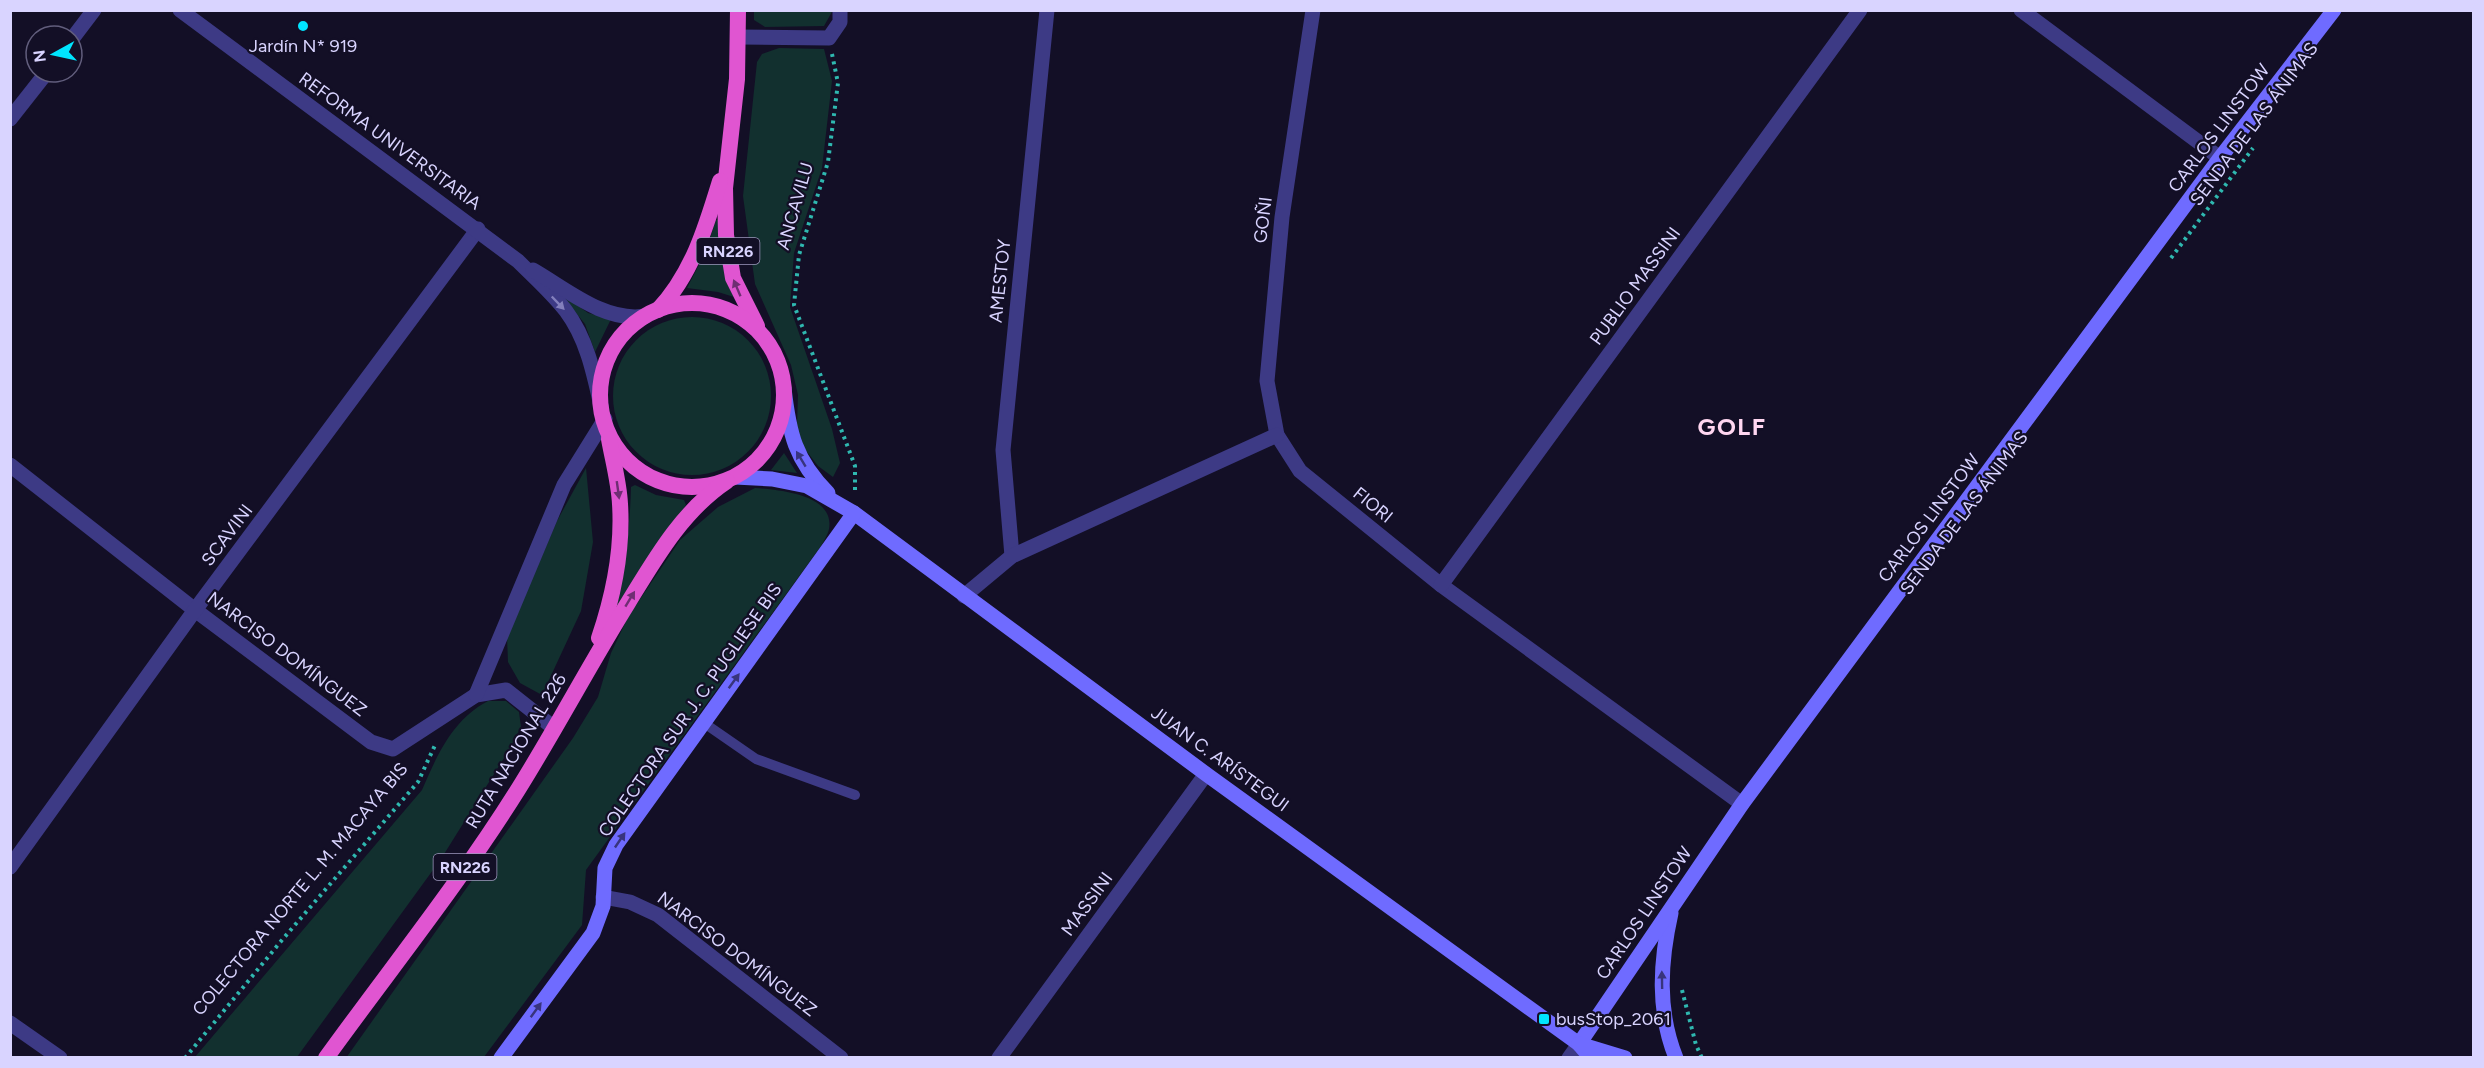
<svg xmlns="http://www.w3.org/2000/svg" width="2484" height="1068" font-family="Figtree,sans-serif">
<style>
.green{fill:#12302f}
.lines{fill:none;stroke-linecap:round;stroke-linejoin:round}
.path{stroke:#2fb8b0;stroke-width:4;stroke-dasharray:3 4.5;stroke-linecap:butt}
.service{stroke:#3d3a85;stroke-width:10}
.minor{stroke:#3d3a85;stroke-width:15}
.tertiary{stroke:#3d3a85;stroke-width:15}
.secondary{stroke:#6f6bff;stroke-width:15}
.trunk{stroke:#e055d1;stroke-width:16}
.oneway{fill:#6f2e73}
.oneway2{fill:#837fbc}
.oneway3{fill:#38347d}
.poi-dot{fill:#00e5ff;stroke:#130f26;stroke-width:2}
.labels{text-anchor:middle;stroke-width:4.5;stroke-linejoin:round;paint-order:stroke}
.shield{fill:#130f26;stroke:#9e99be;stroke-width:1.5}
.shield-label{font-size:16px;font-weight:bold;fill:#d9d4ff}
.poi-label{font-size:18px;fill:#d9d4ff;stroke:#130f26}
.street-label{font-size:18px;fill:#d9d4ff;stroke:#130f26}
.district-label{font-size:24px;font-weight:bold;letter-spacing:1.5px;fill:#ffd6f0;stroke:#130f26}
</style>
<rect width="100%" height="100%" fill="#130f26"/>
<g class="green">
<polygon points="833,10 824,26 765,27 754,20 754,11"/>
<polygon points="779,48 824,49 832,81 822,168 794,253 790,307 832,429 840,463 833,477 818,466 801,444 797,425 798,395 791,365 755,284 743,196 757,62 762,54"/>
<polygon points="716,220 720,220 724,272 727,284 734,297 718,292 687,288 705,253"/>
<polygon points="560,293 588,313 611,319 595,352 585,324"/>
<circle cx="692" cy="396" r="79"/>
<polygon points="784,453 797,473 771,470"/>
<polygon points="586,468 593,542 581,611 542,695 520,683 508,662 507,637 557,521"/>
<path d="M635 485 656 495 684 500 686 505 655 547 618 606 615 604C625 565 630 528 631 487Z"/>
<path d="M755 488C778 490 835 494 829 529 828 534 824 541 821 546L586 870 582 925 484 1057 346 1058 573 738 598 697 611 653 628 617 680 540 718 507Z"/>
<path d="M488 701H506L519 712 521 727 509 750 441 859 297 1057H195L422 790C437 755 453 719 488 701Z"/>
</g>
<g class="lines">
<g class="path">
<polyline points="832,54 838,83 828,162 799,255 794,305 855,466 855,494"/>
<polyline points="2171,258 2253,148"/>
<polyline points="1682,990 1696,1045 1702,1058"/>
<polyline points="185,1058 282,940 418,782 436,743"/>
</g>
<polyline class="service" points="704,723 756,759 855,795"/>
<g class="minor">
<polyline points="1313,10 1282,217 1267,381 1277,435 1300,471 1441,585 1742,804"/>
<polyline points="2021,10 2220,158"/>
<polyline points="739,37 829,38 840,22 840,10"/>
<polyline points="10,465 195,610 371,742 393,749 476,695 506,690 554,728"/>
<polyline points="1012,556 1003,450 1047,10"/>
<polyline points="1441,585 1860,10"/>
<polyline points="964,596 1012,556 1277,435"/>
<polyline points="476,695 564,485 605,419"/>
<polyline points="10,867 195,610 478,229"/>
<polyline points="603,897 630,902 658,915 841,1058"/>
<polyline points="10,1023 60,1058"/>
<polyline points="999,1058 1206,774"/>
</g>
<g class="tertiary">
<path d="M180 10 518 261C534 277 552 293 566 311 587 339 594 374 601 406"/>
<polyline points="72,39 94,10"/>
<polyline points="10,119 47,72"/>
<path d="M533 270C566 289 605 323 646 316"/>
<polyline points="1569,1058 1579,1044"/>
</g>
<g class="secondary">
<path d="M784 388C789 433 795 460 828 493"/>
<polyline points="735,477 772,479 807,486 854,513 1206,774 1579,1044 1591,1058"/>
<path d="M1671 913C1660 962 1657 1011 1676 1058"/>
<polyline points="1579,1044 1742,804 2220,158 2334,10"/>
<polyline points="1579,1044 1625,1058"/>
<polyline points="501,1058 593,933 603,906 605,868 616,845 854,513"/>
</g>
<g class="trunk">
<polyline points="738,10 737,79 725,188 726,235 733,278 757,326"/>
<circle cx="692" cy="395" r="92"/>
<path d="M658 310C692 274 706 227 720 181"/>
<path d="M599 638C614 594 623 551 620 504 619 483 613 461 609 439"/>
<path d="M326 1058C391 968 461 881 519 788 557 727 590 664 628 603 655 559 682 511 727 481"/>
</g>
</g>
<defs><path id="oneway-solid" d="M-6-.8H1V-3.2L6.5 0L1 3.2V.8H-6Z" transform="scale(1.5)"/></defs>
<g class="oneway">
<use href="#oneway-solid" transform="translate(737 288) rotate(-113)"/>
<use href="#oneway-solid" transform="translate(618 490) rotate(82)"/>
<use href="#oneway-solid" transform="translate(630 599) rotate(-59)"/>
</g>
<use class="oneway2" href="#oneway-solid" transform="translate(558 303) rotate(46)"/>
<g class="oneway3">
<use href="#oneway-solid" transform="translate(801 459) rotate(-121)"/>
<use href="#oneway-solid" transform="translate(734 681) rotate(-54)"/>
<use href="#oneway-solid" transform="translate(620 840) rotate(-56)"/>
<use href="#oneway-solid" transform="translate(1662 980) rotate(-91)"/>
<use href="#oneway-solid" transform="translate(536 1010) rotate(-54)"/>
</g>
<g class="poi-dot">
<circle cx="303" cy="26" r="6"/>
<rect x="1538" y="1013" width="12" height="12" rx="3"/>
</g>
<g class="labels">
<g class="shield">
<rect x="696.5" y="238" width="63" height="26" rx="4.5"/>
<rect x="433.5" y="854" width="63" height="26" rx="4.5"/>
</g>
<g class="shield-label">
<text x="728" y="257">RN226</text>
<text x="465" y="873">RN226</text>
</g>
<g class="poi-label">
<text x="303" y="52">Jardín N* 919</text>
<text x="1556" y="1025" text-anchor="start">busStop_2061</text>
</g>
<g class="street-label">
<text transform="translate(2254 124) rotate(-53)" y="6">SENDA DE LAS ÁNIMAS</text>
<text transform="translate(2219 128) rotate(-53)" y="6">CARLOS LINSTOW</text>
<text transform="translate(390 141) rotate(36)" y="6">REFORMA UNIVERSITARIA</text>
<text transform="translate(795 206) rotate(-74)" y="6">ANCAVILU</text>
<text transform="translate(1263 220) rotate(-83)" y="6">GOÑI</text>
<text transform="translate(1000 281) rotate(-84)" y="6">AMESTOY</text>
<text transform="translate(1635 286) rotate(-54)" y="6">PUBLIO MASSINI</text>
<text transform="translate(1373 505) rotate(39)" y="6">FIORI</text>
<text transform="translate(1964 513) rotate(-53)" y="6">SENDA DE LAS ÁNIMAS</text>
<text transform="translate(1929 518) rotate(-53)" y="6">CARLOS LINSTOW</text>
<text transform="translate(227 535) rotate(-53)" y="6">SCAVINI</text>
<text transform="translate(287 654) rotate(37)" y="6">NARCISO DOMÍNGUEZ</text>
<text transform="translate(690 710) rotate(-55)" y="6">COLECTORA SUR J. C. PUGLIESE BIS</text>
<text transform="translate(516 751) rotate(-59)" y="6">RUTA NACIONAL 226</text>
<text transform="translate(1220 759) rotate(36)" y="6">JUAN C. ARÍSTEGUI</text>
<text transform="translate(300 889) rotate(-50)" y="6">COLECTORA NORTE L. M. MACAYA BIS</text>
<text transform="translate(1087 904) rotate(-54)" y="6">MASSINI</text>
<text transform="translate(1644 913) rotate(-56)" y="6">CARLOS LINSTOW</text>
<text transform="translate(737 954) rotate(37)" y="6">NARCISO DOMÍNGUEZ</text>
</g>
<g class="district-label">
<text x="1732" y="435">GOLF</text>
</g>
</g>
<rect width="2484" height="1068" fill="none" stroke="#d9d4ff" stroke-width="24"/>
<g transform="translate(54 54) rotate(262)"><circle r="28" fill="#130f26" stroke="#625e7d" stroke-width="1.5"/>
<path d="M0-4.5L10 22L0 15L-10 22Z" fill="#00e5ff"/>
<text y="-9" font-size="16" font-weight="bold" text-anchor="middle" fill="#d9d4ff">N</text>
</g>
</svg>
